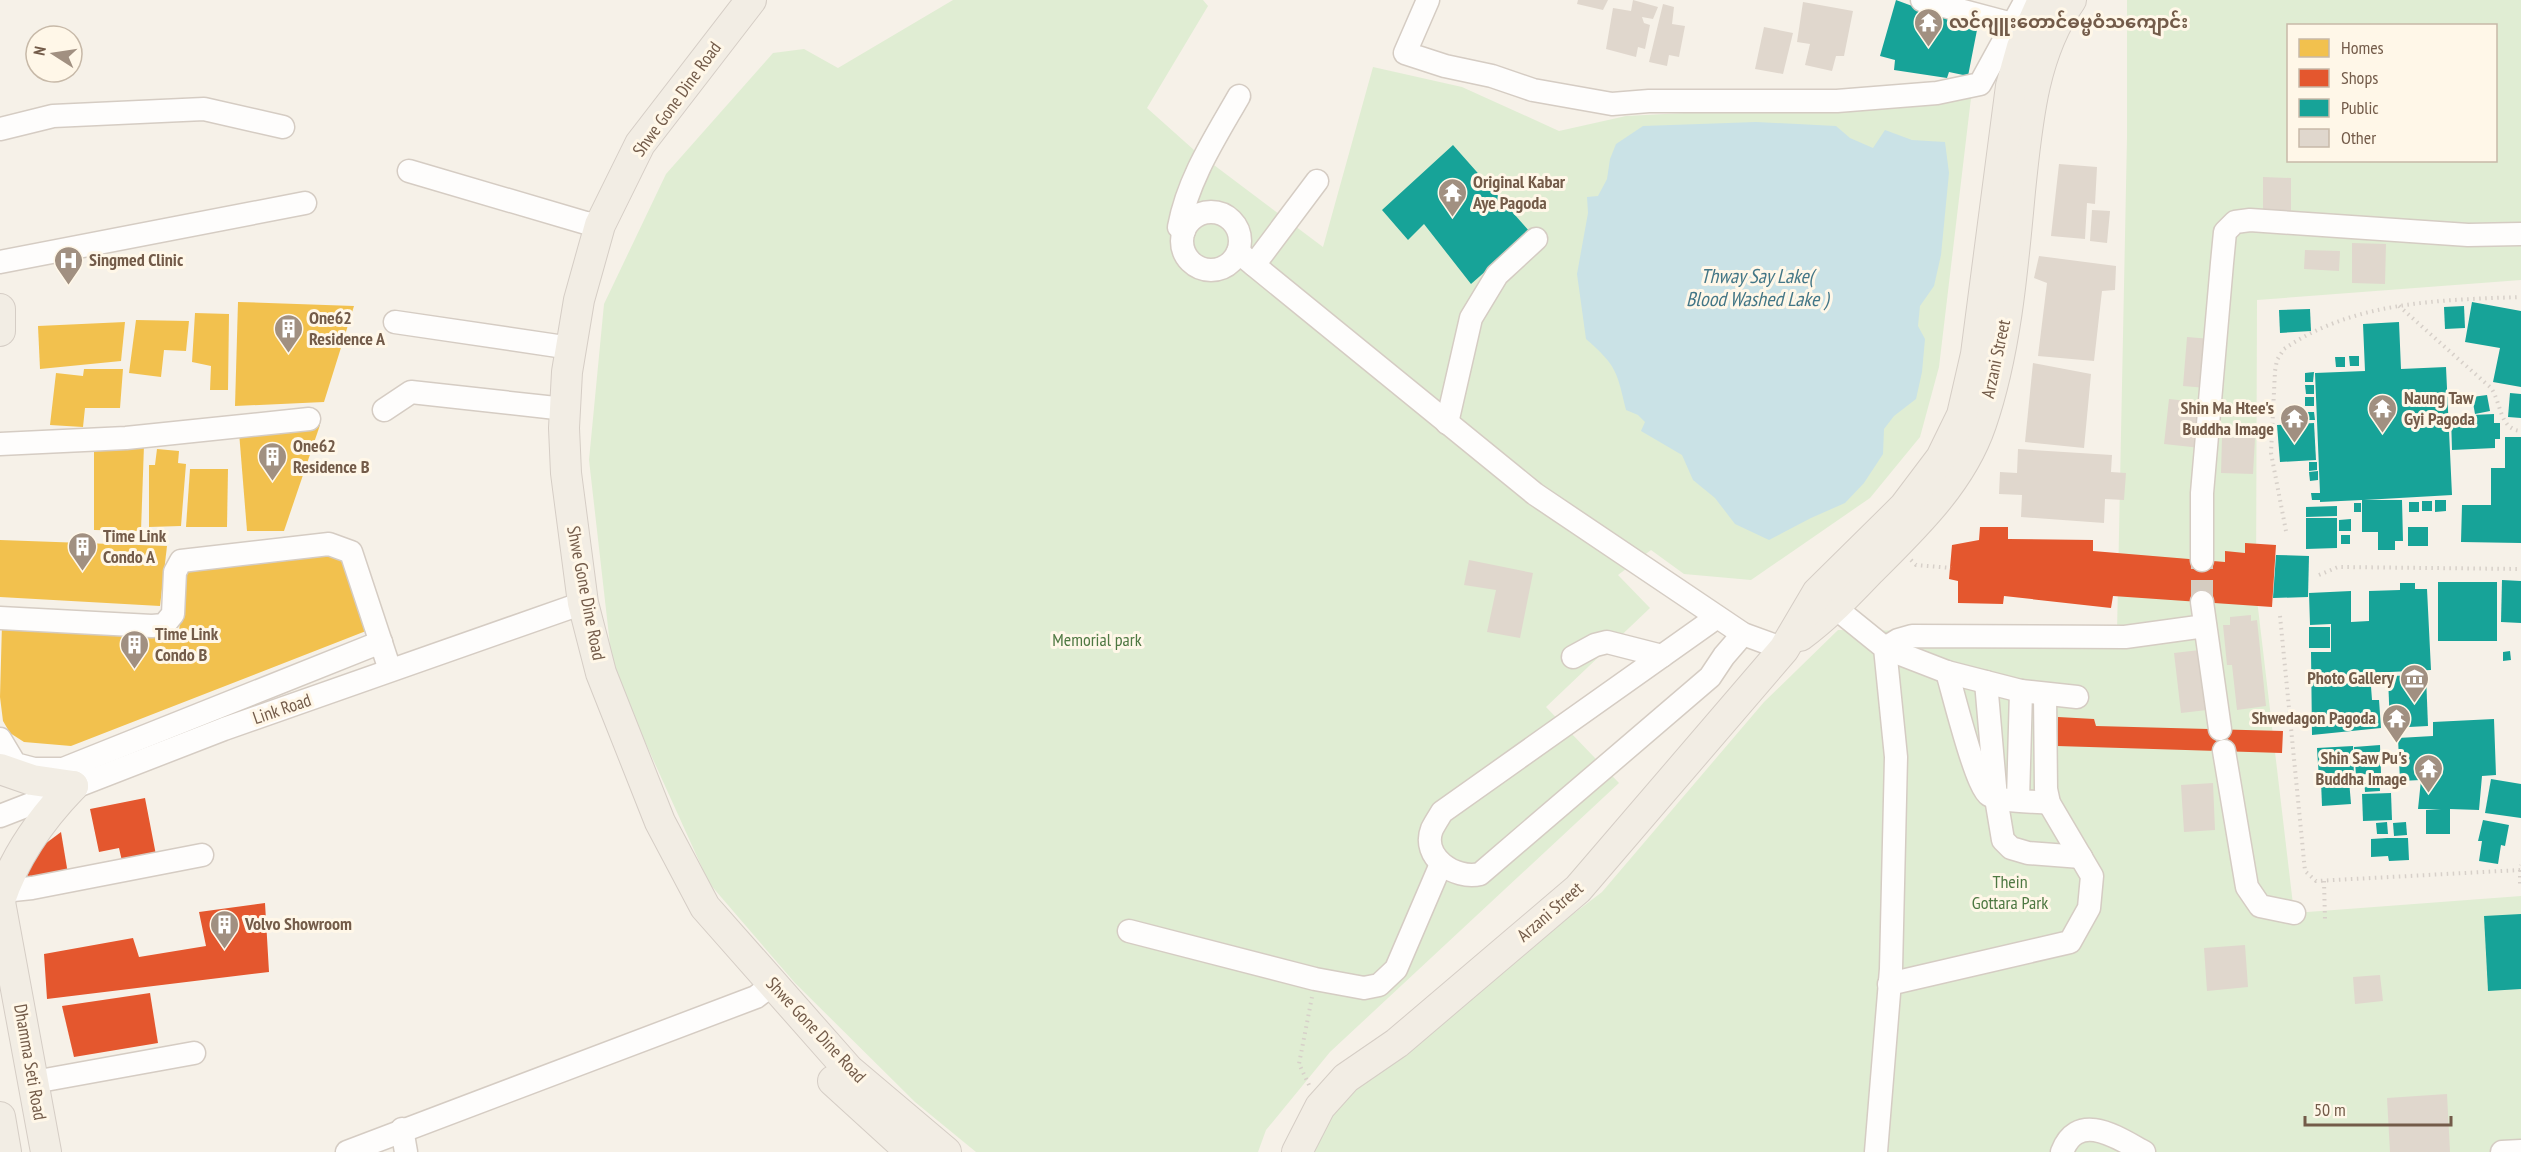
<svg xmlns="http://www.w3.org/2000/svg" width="2521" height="1152" font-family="'PT Sans Narrow','Noto Sans Myanmar',sans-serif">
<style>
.green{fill:#e0edd3;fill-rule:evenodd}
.water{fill:#cae2e6}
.homes{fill:#f2c14e}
.shops{fill:#e4572e}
.public{fill:#17a398}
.building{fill:#e0d7cd}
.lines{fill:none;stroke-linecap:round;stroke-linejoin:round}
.minor-tunnel{stroke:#d5ccc0;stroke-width:22;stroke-dasharray:22 11;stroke-linecap:butt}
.minor-casing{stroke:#d5ccc3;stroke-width:25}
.major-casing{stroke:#d5cdc5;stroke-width:32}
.path{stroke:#d7d0c9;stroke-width:4;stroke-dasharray:1.5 4.5;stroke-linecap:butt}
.minor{stroke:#fefdfc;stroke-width:22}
.major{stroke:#f2ede4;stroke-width:30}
.labels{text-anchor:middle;stroke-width:6;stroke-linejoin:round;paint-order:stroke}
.poi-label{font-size:18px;font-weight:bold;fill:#735b49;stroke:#fff7e8;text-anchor:start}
.street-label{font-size:18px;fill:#735b49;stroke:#fff7e8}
.park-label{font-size:18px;fill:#4e7842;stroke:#fff7e8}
.water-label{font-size:20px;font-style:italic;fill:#437686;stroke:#fff7e8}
</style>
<rect width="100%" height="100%" fill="#f6f1e8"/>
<g class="green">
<polygon points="953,0 1203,0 1208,6 1147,108 1194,150 1323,247 1373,67 1462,87 1559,131 1626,116 1971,98 1939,367 1920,437 1870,498 1751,580 1684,574 1651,550 1618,575 1650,608 1546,707 1619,783 1330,1052 1266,1130 1258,1152 976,1152 915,1102 795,983 709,883 613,671 589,460 604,304 666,174 773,53 804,49 838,68"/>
<path d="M2127 0H2521V280L2257 300 2256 591 2294 913 2521 896V1152H1304L1312 1133 1374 1066 1602 892 1764 702 1838 630 2117 633 2127 137ZM2288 26H2496V160H2288Z"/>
</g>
<path class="water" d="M1756 122 1836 126 1850 138 1873 148 1885 130 1912 140 1945 142 1949 173 1941 255 1934 286 1920 306 1918 326 1925 339 1922 372 1916 399 1894 416 1884 429 1883 454 1864 483 1845 503 1811 518 1769 540 1735 524 1715 498 1693 480 1682 455 1641 431 1645 422 1638 415 1626 410C1617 372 1617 366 1586 339L1577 274 1588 213 1587 197 1598 196 1607 179 1610 159 1616 144 1643 126Z"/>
<g class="homes">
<polygon points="238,302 354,306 324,402 235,406"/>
<polygon points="195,313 229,314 228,390 210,390 211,366 192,362"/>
<polygon points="136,320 189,321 186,351 164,350 161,377 129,373"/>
<polygon points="125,322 121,361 40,369 38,326"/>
<polygon points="84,369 123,369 120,408 85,408 83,427 50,425 56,373 83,376"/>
<polygon points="320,425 284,531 247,531 239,432"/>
<polygon points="144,445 141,531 94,530 94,447"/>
<polygon points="157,449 179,451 178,463 186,464 181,526 149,527 149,465 155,465"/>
<polygon points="190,469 228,469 227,527 186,527"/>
<polygon points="0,540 167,546 160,606 0,597"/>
<polygon points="330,550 343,558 366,631 71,746 24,742 10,733 3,721 0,697 2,624 179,632 185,567"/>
</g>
<g class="shops">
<polygon points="1980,527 2008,527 2008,539 2093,540 2093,551 2225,562 2225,551 2245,553 2245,543 2276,545 2272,607 2113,596 2111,608 2004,596 2003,604 1958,603 1958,581 1949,579 1952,545 1979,540"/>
<polygon points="2058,717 2094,719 2096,726 2283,731 2282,753 2057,746"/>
<polygon points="145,798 156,855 122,861 119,848 99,852 90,809"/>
<polygon points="61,832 68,874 25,882 37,850"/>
<polygon points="265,903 269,972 47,999 44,954 133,938 139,957 206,946 199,912"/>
<polygon points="150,993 158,1043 74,1057 62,1006"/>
</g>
<g class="public">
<polygon points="1896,0 1977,30 1968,76 1949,72 1947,78 1894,70 1895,60 1880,56"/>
<polygon points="1453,145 1530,232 1471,284 1424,224 1408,240 1382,210"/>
<polygon points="2472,302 2521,311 2521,387 2493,382 2500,348 2465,342"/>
<polygon points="2464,306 2465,328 2445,329 2444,307"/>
<polygon points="2310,309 2311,331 2280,333 2279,310"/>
<polygon points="2399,322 2401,369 2446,367 2452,495 2364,500 2402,500 2403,541 2395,541 2395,550 2378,550 2378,532 2362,532 2362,500 2320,502 2320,500 2312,500 2311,493 2320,493 2315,373 2365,371 2363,324"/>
<polygon points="2349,356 2359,356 2359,366 2350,366"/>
<polygon points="2335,357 2345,357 2345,367 2336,367"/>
<polygon points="2314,372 2313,382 2305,382 2305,373"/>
<polygon points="2305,385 2314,385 2314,394 2306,394"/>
<polygon points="2510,393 2521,394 2521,418 2508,417"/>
<polygon points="2487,395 2490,411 2475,414 2472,397"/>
<rect x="2305" y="397" width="9" height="9"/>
<polygon points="2307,412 2314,412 2315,420 2307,420"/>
<polygon points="2494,414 2494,423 2500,423 2500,439 2495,439 2495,448 2452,450 2451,416"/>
<polygon points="2314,423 2316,460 2280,462 2277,425"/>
<polygon points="2505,437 2521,437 2521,543 2461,542 2462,505 2491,505 2491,468 2505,468"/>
<polygon points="2309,462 2317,462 2317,470 2309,471"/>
<polygon points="2318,471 2318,480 2310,481 2309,472"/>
<polygon points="2435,500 2446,500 2446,511 2435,512"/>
<rect x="2422" y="501" width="10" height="10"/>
<rect x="2409" y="502" width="10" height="10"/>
<rect x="2354" y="503" width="7" height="9"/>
<polygon points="2337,506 2337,516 2306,517 2306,507"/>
<polygon points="2306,518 2337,518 2337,548 2306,549"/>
<polygon points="2351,519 2351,531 2339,531 2339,520"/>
<rect x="2408" y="527" width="20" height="19"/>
<rect x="2341" y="535" width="9" height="9"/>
<polygon points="2276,555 2309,556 2308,597 2273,598"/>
<polygon points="2502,580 2521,581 2521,623 2501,622"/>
<rect x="2438" y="582" width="59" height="59"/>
<polygon points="2400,583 2415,583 2415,589 2427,589 2431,670 2370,673 2372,700 2379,700 2381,728 2312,735 2311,652 2331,652 2331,624 2310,625 2309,593 2351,591 2351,622 2369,621 2369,591 2400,590"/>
<rect x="2309" y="627" width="21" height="21"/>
<polygon points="2510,651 2511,660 2503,661 2503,652"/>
<polygon points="2426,675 2428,726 2390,728 2388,676"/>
<polygon points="2494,719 2496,775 2482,776 2479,810 2450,809 2450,834 2426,834 2426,810 2441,809 2418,809 2421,780 2400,781 2398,738 2433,736 2433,722"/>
<polygon points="2380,745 2381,773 2356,775 2354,747"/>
<polygon points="2353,746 2354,777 2319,779 2317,748"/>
<polygon points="2379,776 2380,791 2365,792 2364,777"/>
<polygon points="2491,779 2521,784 2521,818 2485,813"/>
<polygon points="2349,780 2351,804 2322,806 2321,781"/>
<polygon points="2391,793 2392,820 2363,821 2362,794"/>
<polygon points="2483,820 2509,825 2505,846 2501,845 2498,864 2479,861 2482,841 2478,841"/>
<polygon points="2387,822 2388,834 2377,834 2376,823"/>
<polygon points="2406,822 2407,835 2394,836 2393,823"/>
<polygon points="2387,838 2408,838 2409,860 2389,861 2388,856 2371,857 2371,839"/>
<polygon points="2521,914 2521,989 2488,991 2484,916"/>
</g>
<g class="building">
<polygon points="1578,0 1608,0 1603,10 1577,4"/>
<polygon points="1633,0 1658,7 1653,19 1642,17 1644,23 1650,25 1645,49 1638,47 1636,57 1606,49 1613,8 1631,11"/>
<polygon points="1803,2 1853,11 1844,56 1836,56 1832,71 1805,65 1810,44 1797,42"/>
<polygon points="1663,4 1674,7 1672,24 1685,26 1679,57 1669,55 1667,66 1649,62"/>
<polygon points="1764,27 1793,33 1783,74 1755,69"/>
<polygon points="2059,164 2097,167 2095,204 2087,203 2085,239 2051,236"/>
<polygon points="2263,177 2291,178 2291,211 2263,210"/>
<polygon points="2092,210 2110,211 2107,243 2090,241"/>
<polygon points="2352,243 2386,244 2385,284 2352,283"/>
<polygon points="2305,250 2340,251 2339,271 2304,269"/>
<polygon points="2039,256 2116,266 2115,290 2102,291 2094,361 2038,356 2047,283 2034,278"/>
<polygon points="2187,337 2211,339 2207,388 2183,386"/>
<polygon points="2033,363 2091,374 2084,448 2025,442"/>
<polygon points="2169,399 2206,403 2201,448 2164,444"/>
<polygon points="2222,437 2255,438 2253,474 2221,473"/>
<polygon points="2018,449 2112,455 2111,472 2126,473 2124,500 2105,499 2104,523 2021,517 2022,495 1999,494 2000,472 2017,473"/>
<polygon points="1469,560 1533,573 1520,638 1487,632 1496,590 1464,585"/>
<polygon points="2251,615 2251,621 2257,620 2266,706 2237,710 2232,665 2227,665 2223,625 2230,625 2230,617"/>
<polygon points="2200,650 2207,710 2181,713 2174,653"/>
<polygon points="2213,783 2215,830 2184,832 2181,785"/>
<polygon points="2245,945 2248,987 2207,991 2204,948"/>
<polygon points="2380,975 2383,1001 2355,1004 2353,977"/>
<polygon points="2447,1094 2450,1152 2390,1152 2387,1098"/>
</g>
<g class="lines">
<polyline class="minor-tunnel" points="2202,602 2202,560"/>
<defs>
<g id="minor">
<polyline points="1428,0 1405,53 1445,66 1492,76 1533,90 1612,104 1649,101 1837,101 1937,93 1980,84 2026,0"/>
<polyline points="1922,0 2012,24"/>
<polyline points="0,129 53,116 204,109 283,127"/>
<polyline points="409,171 586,223 600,225"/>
<circle cx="1211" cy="241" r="29"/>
<path d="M1184 231 1179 227C1188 179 1215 138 1239 96"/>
<polyline points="1238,252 1535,494 1743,634 1784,649"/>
<polyline points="0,262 305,203"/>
<polyline points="1254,265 1317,181"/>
<polyline points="395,322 571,348"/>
<polyline points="384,410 411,392 565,409"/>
<polyline points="1447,423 1471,318 1497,275 1536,239"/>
<polyline points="0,444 126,438 309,419"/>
<polyline points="2202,560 2202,493 2222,263 2225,232 2235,222 2250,220 2468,235 2521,234"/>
<polyline points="1822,597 1885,648 1896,757 1891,969 1876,1152"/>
<polyline points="2202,602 2220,729"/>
<path d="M1717 617 1442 812C1439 817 1435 823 1432 829 1421 857 1455 880 1480 874L1710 677 1724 656 1743 634"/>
<polyline points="0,618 152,626 164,625 173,614 175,572 181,561 329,544 351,552 390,670"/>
<polyline points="1885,648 1898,640 1912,636 2125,637 2205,626"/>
<polyline points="1885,648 1947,672 2021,691 2077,697"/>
<polyline points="1573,657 1595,645 1607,642 1662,656"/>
<path d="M1947 672C1953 692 1976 787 1989 795 2000 802 2034 801 2049 803"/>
<polyline points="1986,682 1996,798 2003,840 2011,848 2028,853 2081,857"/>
<polyline points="0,739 15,764 34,769 63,769 381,642"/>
<polyline points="2224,751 2247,887 2260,906 2294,913"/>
<polyline points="2018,800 2021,691"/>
<polyline points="0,816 224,729 583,603"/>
<polyline points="3,891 32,888 202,855"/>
<polyline points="1129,931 1315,979 1364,988 1379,985 1396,969 1441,864"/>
<polyline points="1889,984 2070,942 2089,908 2092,876 2049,803 2046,789 2045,695"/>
<polyline points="34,1082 194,1053"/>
<polyline points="402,1129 406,1152"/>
<polyline points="347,1152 756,997 773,984"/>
<path d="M2062 1152C2078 1110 2118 1138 2144 1152"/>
<polyline points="2502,1152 2521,1151"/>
</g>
<g id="major">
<polyline points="751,0 640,144 600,225 579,300 567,372 564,428 566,473 583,603 601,673 660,822 705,907 849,1070 946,1152"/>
<polyline points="0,309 0,331"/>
<path d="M1800 636C1826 617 1848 594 1870 571 1913 528 1961 483 1981 424 2006 352 2013 266 2020 191 2027 126 2032 55 2071 0"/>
<polyline points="0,769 32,780 73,786"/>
<path d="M0 900C15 855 41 819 73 786"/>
<polyline points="0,902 46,1152"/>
<polyline points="833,1081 911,1152"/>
<polyline points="0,1117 6,1152"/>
<polyline points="1297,1152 1320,1107 1346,1078 1397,1043 1578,889 1784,649 1817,593 1904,507 1941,458 1962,415 1976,354 2011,86 2022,47 2043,0"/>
</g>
</defs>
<use href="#minor" class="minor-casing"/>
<use href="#major" class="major-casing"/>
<g class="path">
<path d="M2399 306 2491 388C2502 404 2499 429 2521 431"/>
<path d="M2286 531 2271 453 2275 371 2277 360 2284 349C2354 301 2440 300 2521 297"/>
<polyline points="1911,560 1916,565 1951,568"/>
<polyline points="2319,575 2338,567 2521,569"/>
<polyline points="2280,616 2305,871 2316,881 2520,870 2521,865"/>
<polyline points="2520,870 2520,884"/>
<polyline points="2324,881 2325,920"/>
<polyline points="1309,1085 1299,1064 1312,997"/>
</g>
<use href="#minor" class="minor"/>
<use href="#major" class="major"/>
</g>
<defs>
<symbol id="temple-pin" viewBox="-11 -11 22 30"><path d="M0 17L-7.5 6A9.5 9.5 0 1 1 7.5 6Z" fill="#a19081" stroke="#fff7e8"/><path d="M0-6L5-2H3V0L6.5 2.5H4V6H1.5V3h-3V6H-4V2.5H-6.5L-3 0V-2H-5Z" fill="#fff"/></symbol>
<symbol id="hospital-pin" viewBox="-11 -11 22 30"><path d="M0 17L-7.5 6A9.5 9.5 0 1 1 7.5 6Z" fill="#a19081" stroke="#fff7e8"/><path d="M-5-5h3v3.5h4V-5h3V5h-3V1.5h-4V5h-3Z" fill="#fff"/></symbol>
<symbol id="building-pin" viewBox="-11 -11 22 30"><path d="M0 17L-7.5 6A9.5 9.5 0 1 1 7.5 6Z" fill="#a19081" stroke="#fff7e8"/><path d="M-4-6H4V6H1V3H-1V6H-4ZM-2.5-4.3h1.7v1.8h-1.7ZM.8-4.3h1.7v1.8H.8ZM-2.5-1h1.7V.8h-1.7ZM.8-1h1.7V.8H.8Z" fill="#fff"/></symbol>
<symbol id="museum-pin" viewBox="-11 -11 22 30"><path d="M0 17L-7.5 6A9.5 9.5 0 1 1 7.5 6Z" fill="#a19081" stroke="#fff7e8"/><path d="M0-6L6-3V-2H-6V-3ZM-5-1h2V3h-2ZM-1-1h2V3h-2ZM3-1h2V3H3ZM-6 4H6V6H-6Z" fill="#fff"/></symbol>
</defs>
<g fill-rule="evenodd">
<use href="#temple-pin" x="1912" y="6" width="33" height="45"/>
<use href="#temple-pin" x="1436" y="176" width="33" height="45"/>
<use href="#hospital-pin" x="52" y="244" width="33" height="45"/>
<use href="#building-pin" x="272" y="312" width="33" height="45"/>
<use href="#temple-pin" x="2366" y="392" width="33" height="45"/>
<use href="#temple-pin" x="2278" y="402" width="33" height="45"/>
<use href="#building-pin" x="256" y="440" width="33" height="45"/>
<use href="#building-pin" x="66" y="530" width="33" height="45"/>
<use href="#building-pin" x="118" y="628" width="33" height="45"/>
<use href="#museum-pin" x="2398" y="662" width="33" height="45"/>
<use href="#temple-pin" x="2380" y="702" width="33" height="45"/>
<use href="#temple-pin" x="2412" y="752" width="33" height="45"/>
<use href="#building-pin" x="208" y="908" width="33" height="45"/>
</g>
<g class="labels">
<g class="poi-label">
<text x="1949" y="28">လင်ဂျူးတောင်ဓမ္မဝံသကျောင်း</text>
<text x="1473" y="188">Original Kabar<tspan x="1473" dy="21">Aye Pagoda</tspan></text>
<text x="89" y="266">Singmed Clinic</text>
<text x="309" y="324">One62<tspan x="309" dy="21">Residence A</tspan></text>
<text x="2404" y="404">Naung Taw<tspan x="2404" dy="21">Gyi Pagoda</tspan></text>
<text x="2274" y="414" text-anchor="end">Shin Ma Htee's<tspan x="2274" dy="21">Buddha Image</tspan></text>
<text x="293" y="452">One62<tspan x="293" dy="21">Residence B</tspan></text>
<text x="103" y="542">Time Link<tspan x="103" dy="21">Condo A</tspan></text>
<text x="155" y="640">Time Link<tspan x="155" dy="21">Condo B</tspan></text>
<text x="2394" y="684" text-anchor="end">Photo Gallery</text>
<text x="2376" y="724" text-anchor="end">Shwedagon Pagoda</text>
<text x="2407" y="764" text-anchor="end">Shin Saw Pu's<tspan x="2407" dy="21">Buddha Image</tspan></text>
<text x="245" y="930">Volvo Showroom</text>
</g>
<g class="street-label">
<text transform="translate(677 99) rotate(-54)" y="6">Shwe Gone Dine Road</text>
<text transform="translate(1996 359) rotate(-78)" y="6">Arzani Street</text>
<text transform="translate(586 593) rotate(79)" y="6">Shwe Gone Dine Road</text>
<text transform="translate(282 709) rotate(-19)" y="6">Link Road</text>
<text transform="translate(1550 912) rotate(-41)" y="6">Arzani Street</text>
<text transform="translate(816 1030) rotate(47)" y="6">Shwe Gone Dine Road</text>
<text transform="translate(30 1062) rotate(80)" y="6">Dhamma Seti Road</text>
</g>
<g class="park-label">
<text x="1097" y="646">Memorial park</text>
<text x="2010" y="888">Thein<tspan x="2010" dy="21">Gottara Park</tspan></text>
</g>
<g class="water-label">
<text x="1757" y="283">Thway Say Lake(<tspan x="1757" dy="23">Blood Washed Lake )</tspan></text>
</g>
</g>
<rect x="2287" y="24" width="210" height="138" fill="#fff7e8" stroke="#c7b9a8" stroke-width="1.5"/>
<rect x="2299" y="39" width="30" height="18" fill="#f2c14e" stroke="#c7b9a8" stroke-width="1.5"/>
<text x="2341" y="54" font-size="18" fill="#735b49">Homes</text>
<rect x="2299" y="69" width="30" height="18" fill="#e4572e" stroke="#c7b9a8" stroke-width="1.5"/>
<text x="2341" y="84" font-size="18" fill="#735b49">Shops</text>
<rect x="2299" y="99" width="30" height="18" fill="#17a398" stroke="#c7b9a8" stroke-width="1.5"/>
<text x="2341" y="114" font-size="18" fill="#735b49">Public</text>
<rect x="2299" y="129" width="30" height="18" fill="#e0d7cd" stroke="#c7b9a8" stroke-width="1.5"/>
<text x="2341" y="144" font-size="18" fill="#735b49">Other</text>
<g transform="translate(54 54) rotate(282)"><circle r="28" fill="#fff7e8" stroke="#c7b9a8" stroke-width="1.5"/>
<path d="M0-4.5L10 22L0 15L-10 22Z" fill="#a19081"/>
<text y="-9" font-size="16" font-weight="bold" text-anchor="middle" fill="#735b49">N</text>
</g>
<path d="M2305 1116v9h146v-9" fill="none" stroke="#735b49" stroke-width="3"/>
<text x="2314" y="1116" font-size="18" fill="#735b49" stroke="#fff7e8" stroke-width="4.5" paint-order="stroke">50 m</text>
</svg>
